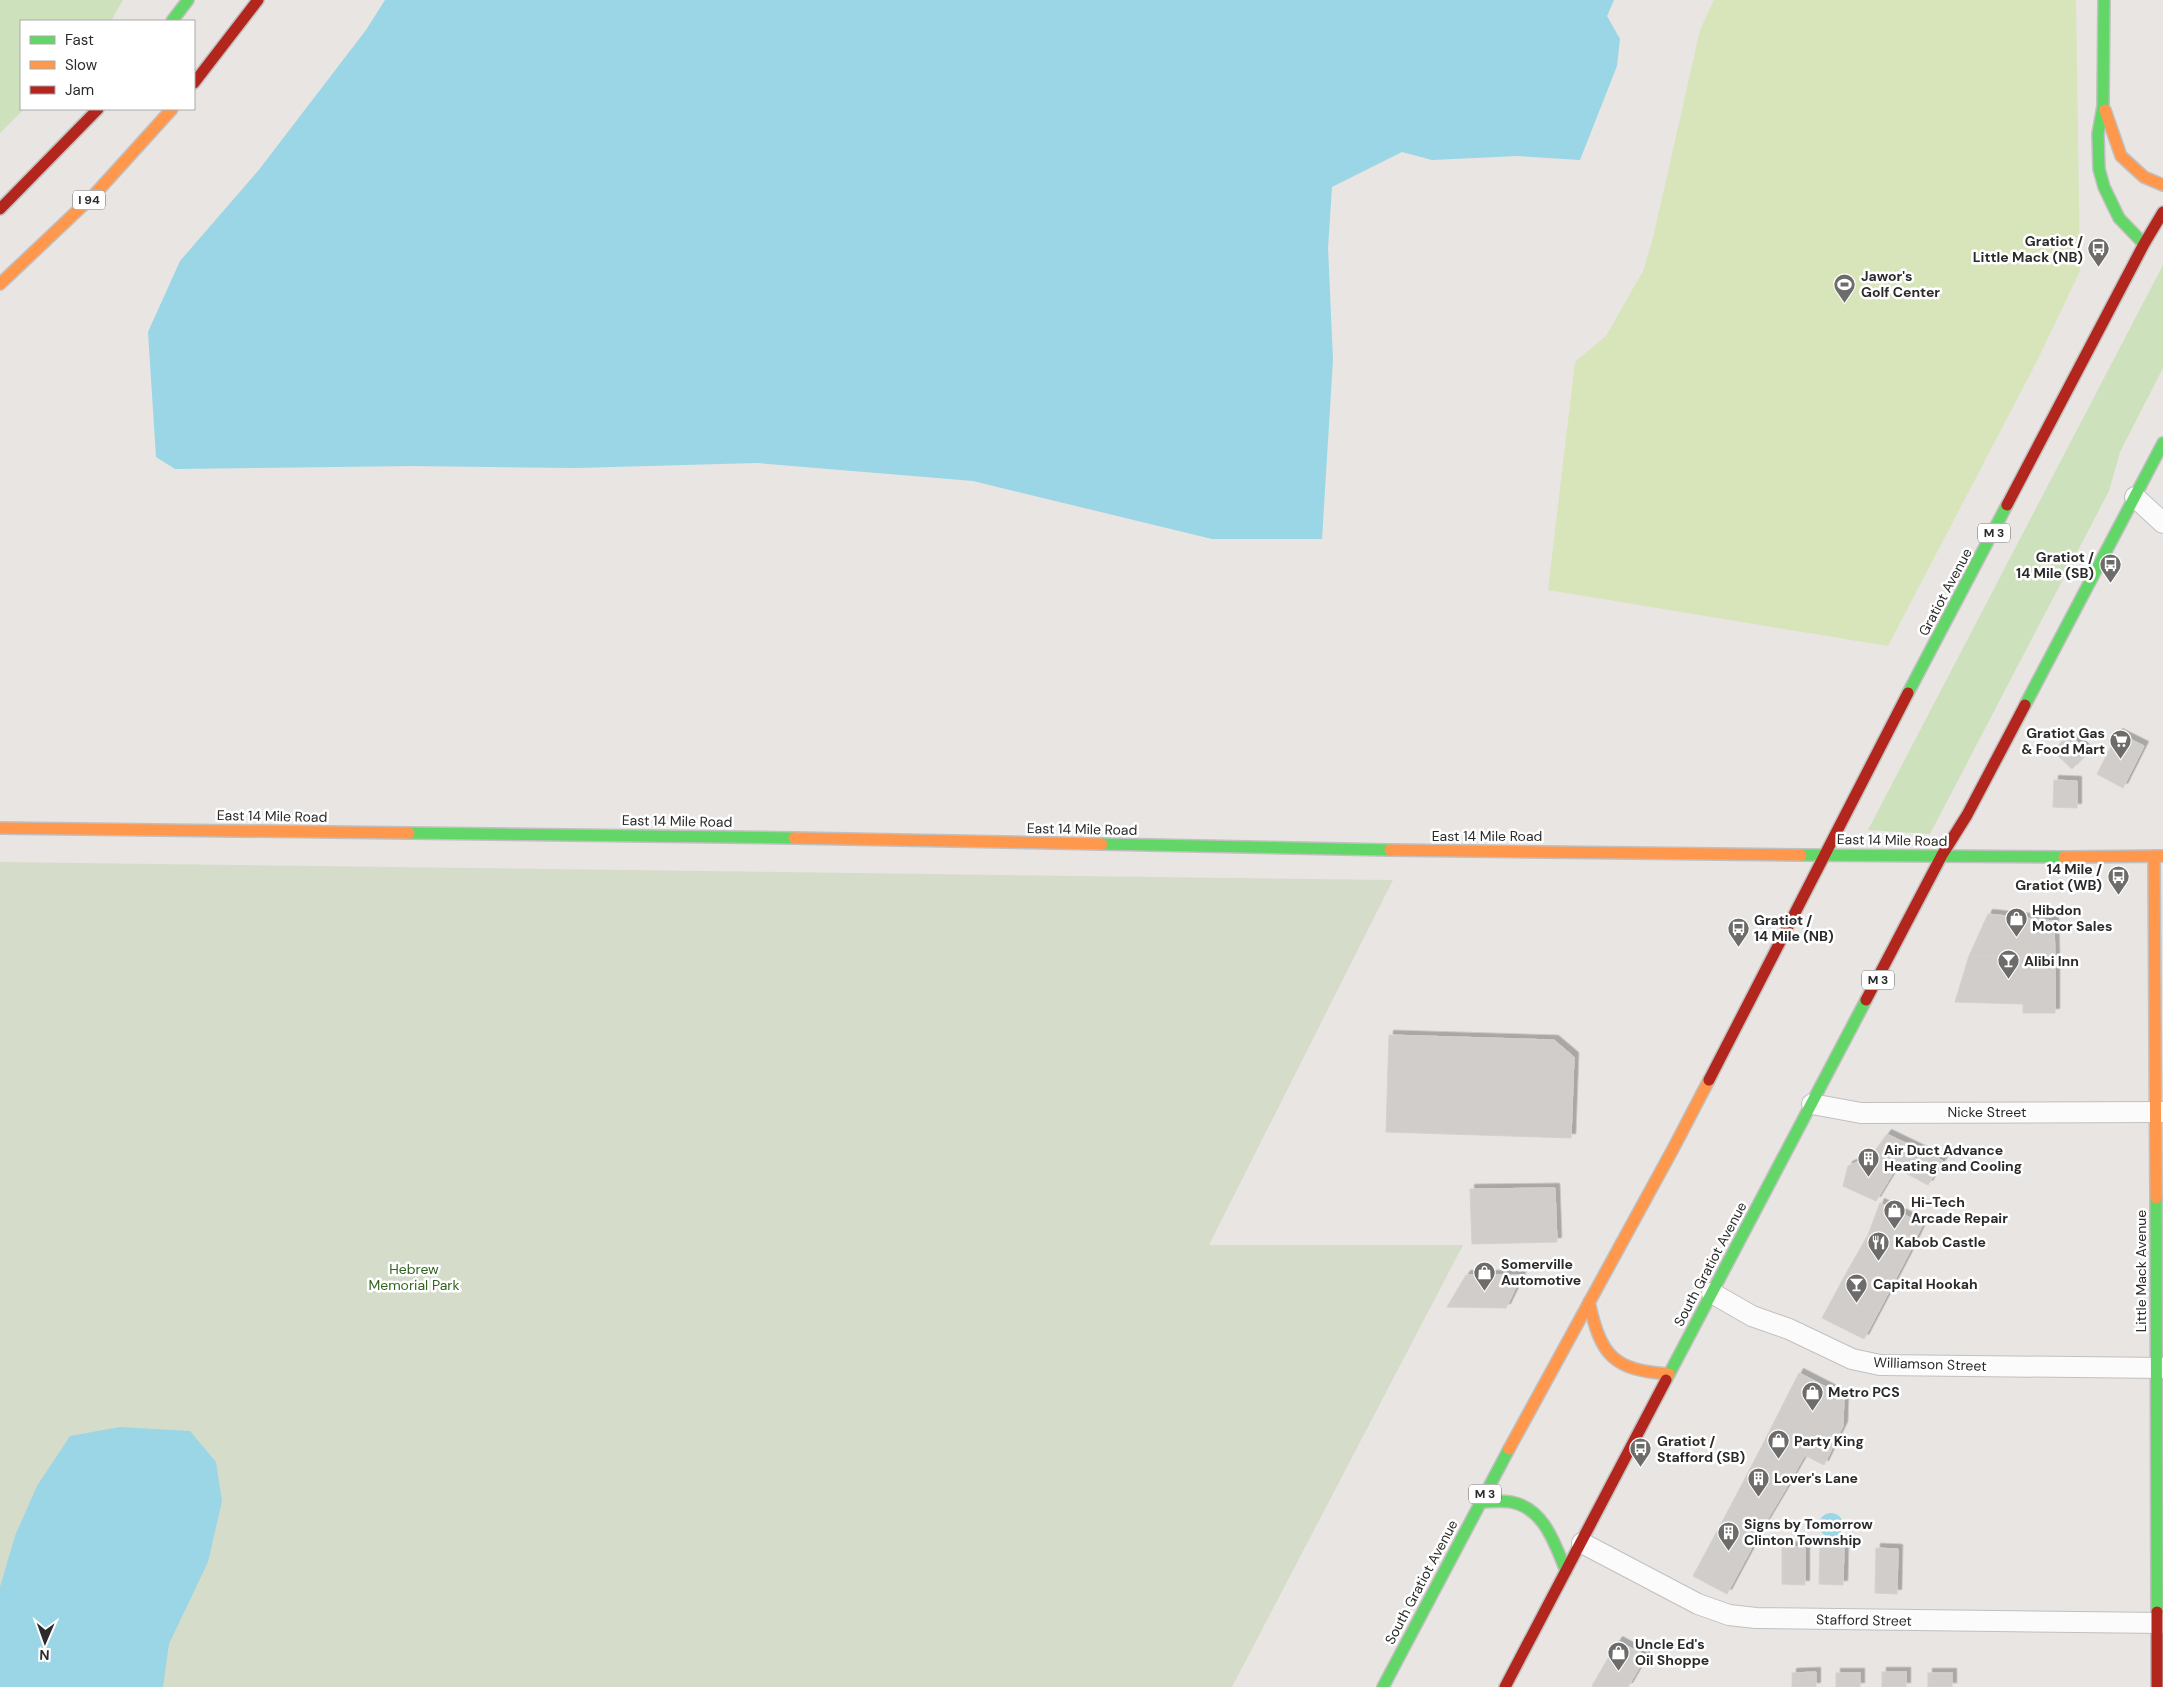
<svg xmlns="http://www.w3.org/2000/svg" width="2163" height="1687" font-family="'DM Sans',sans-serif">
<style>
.green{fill:#cee1bd}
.cemetery{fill:#d6dcca}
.pitch{fill:#d8e5bb}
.water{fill:#9ad6e5}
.building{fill:#d0cdcb;stroke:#d3d1ce;filter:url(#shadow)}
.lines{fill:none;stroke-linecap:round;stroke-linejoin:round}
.street-casing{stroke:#c1c0c0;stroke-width:22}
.fast-casing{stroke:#c1c0c0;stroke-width:14}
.slow-casing{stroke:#c1c0c0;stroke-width:14}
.jam-casing{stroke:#c1c0c0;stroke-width:14}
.street{stroke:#fcfbfb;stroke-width:20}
.fast{stroke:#63d668;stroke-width:11}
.slow{stroke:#ff974d;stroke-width:11}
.jam{stroke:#b3261e;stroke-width:11}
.labels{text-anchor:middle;stroke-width:5;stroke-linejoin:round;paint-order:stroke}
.shield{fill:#fff;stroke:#6b6b6b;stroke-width:1}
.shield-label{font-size:12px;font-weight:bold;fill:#2b2b2b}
.poi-label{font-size:14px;font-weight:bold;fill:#2b2b2b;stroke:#fff;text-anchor:start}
.street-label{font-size:14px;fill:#2b2b2b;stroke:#fff}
.park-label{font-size:14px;fill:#316320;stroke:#fff}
</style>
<defs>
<filter id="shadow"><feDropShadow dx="4.5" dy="-4.5" stdDeviation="0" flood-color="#0004"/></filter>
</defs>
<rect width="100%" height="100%" fill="#e8e5e2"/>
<g class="green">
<polygon points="0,0 123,0 111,21 21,21 21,109 24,109 0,133"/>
<polygon points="2163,265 2163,368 2120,452 2109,491 1930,834 1868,830"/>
</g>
<polygon class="cemetery" points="0,862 1393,880 1209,1245 1463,1245 1232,1687 0,1687"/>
<polygon class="pitch" points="1714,0 2076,0 2080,271 2037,361 1888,646 1548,590 1575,362 1606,336 1643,271 1653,238 1700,30"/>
<g class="water">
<polygon points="385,0 1614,0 1607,16 1620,39 1617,66 1580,160 1517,156 1432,160 1402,152 1332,187 1328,248 1333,359 1322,539 1212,539 973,481 757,463 576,468 412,466 175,469 156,457 148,332 180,261 258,171 366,30"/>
<polygon points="120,1427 190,1431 216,1462 222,1501 208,1562 169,1644 163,1687 0,1687 0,1587 15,1536 37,1486 70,1436"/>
<circle cx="1831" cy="1525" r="12"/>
</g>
<g class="building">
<polygon points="2118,733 2144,746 2123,788 2097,774"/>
<polygon points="2070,734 2088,752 2072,769 2053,751"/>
<polygon points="2054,780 2077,781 2077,808 2053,807"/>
<polygon points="1988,914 2054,921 2055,958 1969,956"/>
<polygon points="1969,956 2055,958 2055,1013 2023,1013 2023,1004 1955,1002"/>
<polygon points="1389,1035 1554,1040 1574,1057 1571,1138 1386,1132"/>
<polygon points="1887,1134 1943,1161 1928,1185 1872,1155"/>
<polygon points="1872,1155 1896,1168 1876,1201 1843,1186 1848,1166"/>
<polygon points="1555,1188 1557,1242 1472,1244 1470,1189"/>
<polygon points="1880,1203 1923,1224 1908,1255 1868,1235"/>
<polygon points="1868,1235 1908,1255 1891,1288 1849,1268"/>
<polygon points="1849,1268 1891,1288 1864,1339 1822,1318"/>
<polygon points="1466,1275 1522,1275 1506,1308 1447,1307"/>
<polygon points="1799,1373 1844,1396 1843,1426 1824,1465 1767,1436"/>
<polygon points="1767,1436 1805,1455 1788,1485 1752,1465"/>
<polygon points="1752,1465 1788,1485 1763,1527 1729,1509"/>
<polygon points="1729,1509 1763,1527 1727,1594 1693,1576"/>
<polygon points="1820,1545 1844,1546 1843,1585 1819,1584"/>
<polygon points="1782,1546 1805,1547 1805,1585 1782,1584"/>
<polygon points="1876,1548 1898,1549 1897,1594 1875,1593"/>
<polygon points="1618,1641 1646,1656 1628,1687 1594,1687 1592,1686"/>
<polygon points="1816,1672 1816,1687 1792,1687 1792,1673"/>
<rect x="1882" y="1672" width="24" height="15"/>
<rect x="1836" y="1673" width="24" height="14"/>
<rect x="1928" y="1673" width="24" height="14"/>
</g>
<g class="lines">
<defs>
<g id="street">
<polyline points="2135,497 2163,523"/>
<polyline points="1812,1104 1861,1113 2163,1112"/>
<polyline points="1712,1293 1752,1316 1789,1329 1852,1359 1880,1365 2163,1368"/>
<polyline points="1582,1543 1698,1604 1729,1615 1756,1618 2163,1623"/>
</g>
<g id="fast">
<polyline points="2104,0 2103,106 2098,134 2099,169 2104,187 2119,218 2144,244"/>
<polyline points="172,21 188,0"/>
<polyline points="1908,693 2007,505"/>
<polyline points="2025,705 2163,443"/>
<polyline points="409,833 794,838"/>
<polyline points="1102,844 1390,850"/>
<polyline points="1801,855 2064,857"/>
<polyline points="2156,1198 2157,1612"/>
<polyline points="1666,1380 1866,1000"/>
<path d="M1480 1502C1490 1502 1501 1500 1511 1502 1544 1508 1555 1544 1566 1571"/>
<polyline points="1383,1687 1509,1449"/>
</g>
<g id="slow">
<polyline points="2105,110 2121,156 2144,177 2163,185"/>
<polyline points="0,284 95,194 172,109"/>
<polyline points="0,828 409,833"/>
<polyline points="794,838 1102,844"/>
<polyline points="1390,850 1801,855"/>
<polyline points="2154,856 2156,1198"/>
<polyline points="2064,857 2163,856"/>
<path d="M1589 1302C1601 1356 1613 1370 1669 1374"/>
<polyline points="1509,1449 1673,1149 1709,1080"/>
</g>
<g id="jam">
<polyline points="194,83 258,0"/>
<polyline points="0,209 98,109"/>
<polyline points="2007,505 2144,244 2163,212"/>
<polyline points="1866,1000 1942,855 1967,815 2025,705"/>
<polyline points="1709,1080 1908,693"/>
<polyline points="2157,1612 2157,1687"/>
<polyline points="1505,1687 1666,1380"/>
</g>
</defs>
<use href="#street" class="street-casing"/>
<use href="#fast" class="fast-casing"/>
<use href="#slow" class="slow-casing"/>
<use href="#jam" class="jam-casing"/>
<use href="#street" class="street"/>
<use href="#fast" class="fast"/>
<use href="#slow" class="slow"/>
<use href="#jam" class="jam"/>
</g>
<defs>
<symbol id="bus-pin" viewBox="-11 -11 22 30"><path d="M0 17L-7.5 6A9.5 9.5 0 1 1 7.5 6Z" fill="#6d6c6b" stroke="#fff"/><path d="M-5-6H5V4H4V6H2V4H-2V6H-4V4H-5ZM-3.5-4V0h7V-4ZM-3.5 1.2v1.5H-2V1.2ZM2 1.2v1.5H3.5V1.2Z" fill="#fff"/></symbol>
<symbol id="stadium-pin" viewBox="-11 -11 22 30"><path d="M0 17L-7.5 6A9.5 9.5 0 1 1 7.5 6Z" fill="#6d6c6b" stroke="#fff"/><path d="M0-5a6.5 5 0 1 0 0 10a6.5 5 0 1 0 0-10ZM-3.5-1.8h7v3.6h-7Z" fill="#fff"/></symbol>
<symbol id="supermarket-pin" viewBox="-11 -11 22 30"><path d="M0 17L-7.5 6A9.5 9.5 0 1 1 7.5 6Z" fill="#6d6c6b" stroke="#fff"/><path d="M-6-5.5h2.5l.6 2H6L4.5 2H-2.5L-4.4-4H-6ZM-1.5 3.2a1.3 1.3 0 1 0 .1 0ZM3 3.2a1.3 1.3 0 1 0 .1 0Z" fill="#fff"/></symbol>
<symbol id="shop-pin" viewBox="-11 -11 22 30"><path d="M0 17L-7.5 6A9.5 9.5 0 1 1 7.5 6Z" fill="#6d6c6b" stroke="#fff"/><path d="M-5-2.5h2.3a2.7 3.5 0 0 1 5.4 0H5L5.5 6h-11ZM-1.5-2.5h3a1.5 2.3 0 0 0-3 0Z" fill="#fff"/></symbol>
<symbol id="bar-pin" viewBox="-11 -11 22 30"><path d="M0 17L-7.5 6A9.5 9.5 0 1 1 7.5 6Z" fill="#6d6c6b" stroke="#fff"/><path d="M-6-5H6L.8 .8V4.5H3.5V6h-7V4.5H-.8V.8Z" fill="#fff"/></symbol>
<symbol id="building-pin" viewBox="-11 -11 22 30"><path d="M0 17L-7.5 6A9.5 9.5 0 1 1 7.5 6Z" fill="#6d6c6b" stroke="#fff"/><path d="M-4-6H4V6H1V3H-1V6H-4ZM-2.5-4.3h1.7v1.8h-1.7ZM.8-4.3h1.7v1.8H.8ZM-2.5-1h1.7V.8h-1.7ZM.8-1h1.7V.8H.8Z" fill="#fff"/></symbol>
<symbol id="restaurant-pin" viewBox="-11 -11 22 30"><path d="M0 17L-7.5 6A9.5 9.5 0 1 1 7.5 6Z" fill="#6d6c6b" stroke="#fff"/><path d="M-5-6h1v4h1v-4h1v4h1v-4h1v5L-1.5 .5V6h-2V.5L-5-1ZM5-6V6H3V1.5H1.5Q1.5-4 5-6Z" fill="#fff"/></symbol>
</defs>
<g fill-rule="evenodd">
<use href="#bus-pin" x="2086" y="236" width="25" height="34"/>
<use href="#stadium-pin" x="1832" y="272" width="25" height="34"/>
<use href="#bus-pin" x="2098" y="552" width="25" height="34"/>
<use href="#supermarket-pin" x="2108" y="728" width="25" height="34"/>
<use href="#bus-pin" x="2106" y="864" width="25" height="34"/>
<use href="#shop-pin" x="2004" y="906" width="25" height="34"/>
<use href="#bus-pin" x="1726" y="916" width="25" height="34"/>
<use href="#bar-pin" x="1996" y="948" width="25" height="34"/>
<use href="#building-pin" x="1856" y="1146" width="25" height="34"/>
<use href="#shop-pin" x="1882" y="1198" width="25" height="34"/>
<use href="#restaurant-pin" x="1866" y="1230" width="25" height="34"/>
<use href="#shop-pin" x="1472" y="1260" width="25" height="34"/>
<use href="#bar-pin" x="1844" y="1272" width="25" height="34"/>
<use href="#shop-pin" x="1800" y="1380" width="25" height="34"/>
<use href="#shop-pin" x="1766" y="1428" width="25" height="34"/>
<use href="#bus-pin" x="1628" y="1436" width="25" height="34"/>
<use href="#building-pin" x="1746" y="1466" width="25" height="34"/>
<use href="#building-pin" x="1716" y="1520" width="25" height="34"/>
<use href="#shop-pin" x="1606" y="1640" width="25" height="34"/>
</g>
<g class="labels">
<g class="shield">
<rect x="73" y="190.5" width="32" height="19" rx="4"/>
<rect x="1978" y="523.5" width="32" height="19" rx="4"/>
<rect x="1862" y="970.5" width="32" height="19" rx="4"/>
<rect x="1469" y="1484.5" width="32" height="19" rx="4"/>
</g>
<g class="shield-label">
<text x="89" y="204">I 94</text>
<text x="1994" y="537">M 3</text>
<text x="1878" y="984">M 3</text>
<text x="1485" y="1498">M 3</text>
</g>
<g class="poi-label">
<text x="2083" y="246" text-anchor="end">Gratiot /<tspan x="2083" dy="16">Little Mack (NB)</tspan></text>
<text x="1861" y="281">Jawor's<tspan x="1861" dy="16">Golf Center</tspan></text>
<text x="2094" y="562" text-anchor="end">Gratiot /<tspan x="2094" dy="16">14 Mile (SB)</tspan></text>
<text x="2105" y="738" text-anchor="end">Gratiot Gas<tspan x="2105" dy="16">&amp; Food Mart</tspan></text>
<text x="2102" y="874" text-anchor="end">14 Mile /<tspan x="2102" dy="16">Gratiot (WB)</tspan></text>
<text x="2032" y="915">Hibdon<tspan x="2032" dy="16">Motor Sales</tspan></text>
<text x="1754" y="925">Gratiot /<tspan x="1754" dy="16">14 Mile (NB)</tspan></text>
<text x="2024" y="966">Alibi Inn</text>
<text x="1884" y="1155">Air Duct Advance<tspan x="1884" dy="16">Heating and Cooling</tspan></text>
<text x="1911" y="1207">Hi-Tech<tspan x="1911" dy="16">Arcade Repair</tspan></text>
<text x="1895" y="1247">Kabob Castle</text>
<text x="1501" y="1269">Somerville<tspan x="1501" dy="16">Automotive</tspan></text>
<text x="1873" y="1289">Capital Hookah</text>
<text x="1828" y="1397">Metro PCS</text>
<text x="1657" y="1446">Gratiot /<tspan x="1657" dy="16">Stafford (SB)</tspan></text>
<text x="1794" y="1446">Party King</text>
<text x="1774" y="1483">Lover's Lane</text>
<text x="1744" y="1529">Signs by Tomorrow<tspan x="1744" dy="16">Clinton Township</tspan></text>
<text x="1635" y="1649">Uncle Ed's<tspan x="1635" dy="16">Oil Shoppe</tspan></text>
</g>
<g class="street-label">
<text transform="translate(1945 592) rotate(-62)" y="5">Gratiot Avenue</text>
<text transform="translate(272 816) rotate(1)" y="5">East 14 Mile Road</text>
<text transform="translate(677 821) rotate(1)" y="5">East 14 Mile Road</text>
<text transform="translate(1082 829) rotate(1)" y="5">East 14 Mile Road</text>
<text x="1487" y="841">East 14 Mile Road</text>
<text transform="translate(1892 840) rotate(1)" y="5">East 14 Mile Road</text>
<text x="1987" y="1117">Nicke Street</text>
<text transform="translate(1710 1264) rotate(-62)" y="5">South Gratiot Avenue</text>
<text transform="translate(2141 1271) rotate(-90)" y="5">Little Mack Avenue</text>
<text transform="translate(1930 1364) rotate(2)" y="5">Williamson Street</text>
<text transform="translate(1421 1582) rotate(-62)" y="5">South Gratiot Avenue</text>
<text transform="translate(1864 1620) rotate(1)" y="5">Stafford Street</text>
</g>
<g class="park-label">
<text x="414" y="1274">Hebrew<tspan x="414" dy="16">Memorial Park</tspan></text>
</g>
</g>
<rect x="20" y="20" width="175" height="90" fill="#ffffff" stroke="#aaaaaa"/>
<rect x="30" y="36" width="25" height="8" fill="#63d668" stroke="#aaaaaa"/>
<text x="65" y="45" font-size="15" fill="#2b2b2b">Fast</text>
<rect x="30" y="61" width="25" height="8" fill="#ff974d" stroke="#aaaaaa"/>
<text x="65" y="70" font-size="15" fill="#2b2b2b">Slow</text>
<rect x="30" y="86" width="25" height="8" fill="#b3261e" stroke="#aaaaaa"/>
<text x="65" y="95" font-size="15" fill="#2b2b2b">Jam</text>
<g transform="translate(45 1642) rotate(182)" stroke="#ffffff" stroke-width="4" paint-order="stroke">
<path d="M0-4L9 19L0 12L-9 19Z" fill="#2b2b2b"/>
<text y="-8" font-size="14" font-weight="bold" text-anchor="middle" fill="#2b2b2b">N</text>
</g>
</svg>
